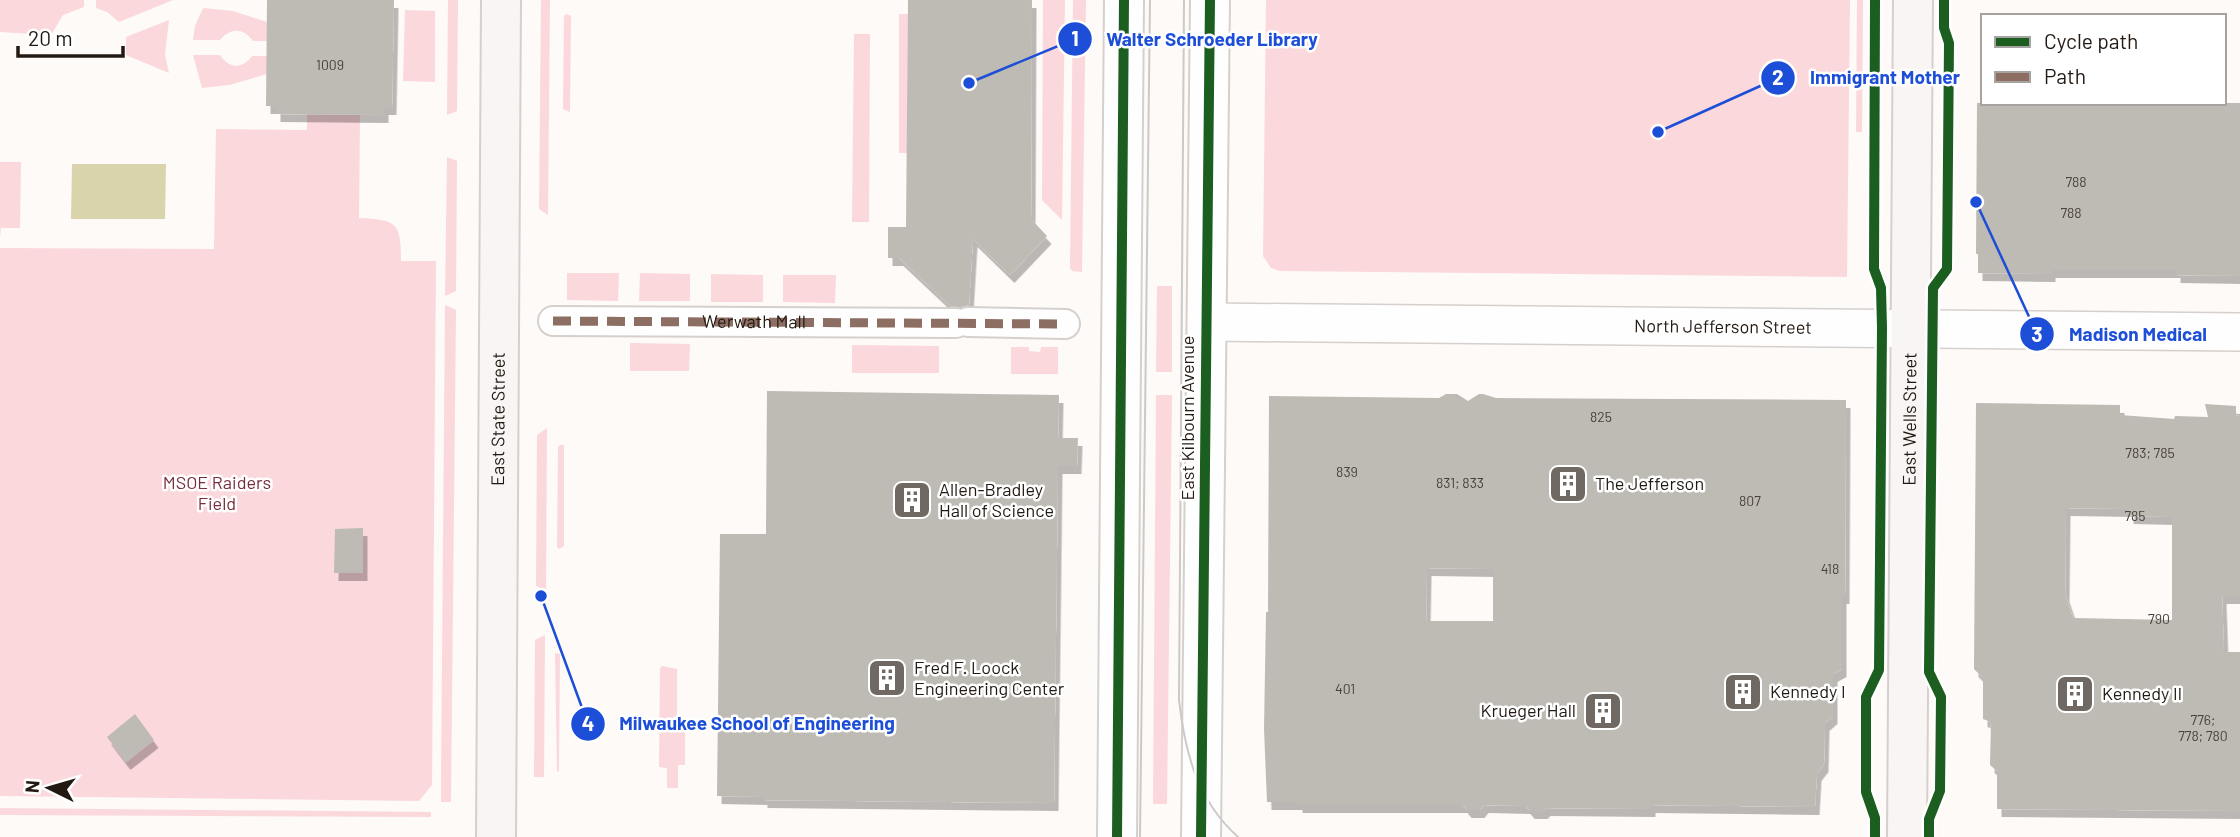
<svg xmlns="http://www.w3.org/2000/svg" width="2240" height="837" font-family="Barlow,sans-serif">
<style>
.green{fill:#fbd8dc}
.water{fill:#d9d4ac}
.building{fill:#bebab4;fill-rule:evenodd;filter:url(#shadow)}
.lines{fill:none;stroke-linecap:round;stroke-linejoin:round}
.pedestrian-casing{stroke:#d6d0cc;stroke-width:32}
.minor-casing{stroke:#d6d0cc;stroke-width:40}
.tertiary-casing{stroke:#d6d0cc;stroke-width:42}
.secondary-casing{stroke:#d6d0cc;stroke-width:42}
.pedestrian{stroke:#fffefe;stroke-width:28}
.minor{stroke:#fffefe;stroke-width:37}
.tertiary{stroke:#fffefe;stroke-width:38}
.secondary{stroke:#f9f5f4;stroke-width:38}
.tram{stroke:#cbcac9;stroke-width:2}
.quiet{stroke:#8d6e63;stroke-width:9;stroke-dasharray:18 9;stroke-linecap:butt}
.cycleway-casing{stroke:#fff;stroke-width:15}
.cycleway{stroke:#1b5e20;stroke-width:10}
.labels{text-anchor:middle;stroke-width:5;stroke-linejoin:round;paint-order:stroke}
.number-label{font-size:14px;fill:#4a413b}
.street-label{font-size:18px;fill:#231913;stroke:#fff}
.park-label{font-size:18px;fill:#782e3d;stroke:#fff}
.poi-label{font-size:18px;fill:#231913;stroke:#fff;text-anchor:start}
.leader{fill:none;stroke:#1d4ed8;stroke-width:2.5}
.callout-dot{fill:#1d4ed8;stroke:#fff;stroke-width:2.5}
.mark-label{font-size:21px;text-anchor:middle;font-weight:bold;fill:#fff}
.callout-label{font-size:19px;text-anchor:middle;font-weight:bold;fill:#1d4ed8;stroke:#fff;stroke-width:5;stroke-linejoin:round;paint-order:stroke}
</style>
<defs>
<filter id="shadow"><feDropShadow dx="4.5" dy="8" stdDeviation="0" flood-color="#0004"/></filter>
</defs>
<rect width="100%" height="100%" fill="#fdfaf7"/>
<g class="green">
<polygon points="0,0 84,0 84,7 63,15 51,35 0,32"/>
<polygon points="96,0 173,0 119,22 107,12 96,8"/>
<polygon points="448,0 458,0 457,111 447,115"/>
<polygon points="541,0 550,0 548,215 539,209"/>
<polygon points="1043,0 1065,0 1062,220 1042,200"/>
<polygon points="1073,0 1086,0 1082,272 1072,271 1070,268"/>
<polygon points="1266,0 1850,0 1847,277 1280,271 1271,268 1263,256"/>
<polygon points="1857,0 1863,0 1862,132 1856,132"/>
<path d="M203 8 233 11 267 22V41H253C243 27 230 28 220 40H193L195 26Z"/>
<polygon points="405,10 435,11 435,82 403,81"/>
<polygon points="566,14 571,16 570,112 563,109 564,16"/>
<polygon points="899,14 908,14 907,153 899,153"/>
<polygon points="169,20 165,54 169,73 126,55 126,37"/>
<polygon points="854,34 870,34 869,222 852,222"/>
<path d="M193 55H220C229 69 243 69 252 56H267V74L229 85 202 88Z"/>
<path d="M307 114 360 115 359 218C397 220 401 222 401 261H436L432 785 419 801 0 796V248L214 249 216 129 307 130Z"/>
<polygon points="447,157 457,161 456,291 445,296"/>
<polygon points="0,162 21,162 20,228 1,228 0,237"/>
<polygon points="567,273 619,273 618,301 567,300"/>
<polygon points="640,273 690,274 690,301 639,301"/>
<polygon points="711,274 763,275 763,302 711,302"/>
<polygon points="783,275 836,275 835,303 783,302"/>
<polygon points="1157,286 1172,286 1172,372 1156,372"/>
<polygon points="445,305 456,310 451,802 441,802 441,784"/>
<polygon points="630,343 690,344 689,371 630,371"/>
<polygon points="852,345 939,346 939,373 852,373"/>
<polygon points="1011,347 1029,347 1029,351 1040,352 1041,347 1058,347 1058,374 1011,374"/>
<polygon points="1156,395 1172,395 1167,804 1153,804"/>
<polygon points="547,428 546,591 536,586 537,435"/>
<polygon points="560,445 564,445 564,546 559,549 557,547 558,447"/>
<polygon points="545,635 544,777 534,777 535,640"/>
<polygon points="555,653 560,654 559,771 557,772"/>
<polygon points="662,666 677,669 677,715 673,718 673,723 684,729 685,732 685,765 678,765 678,788 667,788 667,768 659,767 660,668"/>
<polygon points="0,808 431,812 431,817 0,815"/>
</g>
<polygon class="water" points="72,164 166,164 165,219 71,219"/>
<g class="building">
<polygon points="267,0 394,0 392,107 384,107 384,115 276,114 276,106 266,106"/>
<polygon points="908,0 1032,0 1031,219 1047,236 1010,275 973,239 969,305 960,307 950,306 899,258 888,258 888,227 906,227"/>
<polygon points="1977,103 2240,103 2240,276 2176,275 2176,270 2051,270 2051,274 1978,273 1978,254 1976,254"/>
<polygon points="767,391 1059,395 1058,438 1078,438 1077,466 1058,466 1054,803 763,800 763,797 717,796 720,534 766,534"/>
<path d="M1446 394H1457L1468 401 1479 394H1483L1496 398 1846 400 1845 596H1842V669L1833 674V716L1825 723 1824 764 1817 773 1815 807 1651 805V809L1546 808 1543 811H1530L1526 806 1484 805 1480 810H1467L1463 805H1298V802H1267L1264 729 1266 612H1268L1269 396 1439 398ZM1427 568 1493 569V621H1426Z"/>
<path d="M1976 403 2120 405V415L2174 419 2175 416 2208 417 2205 404 2236 406V416L2240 415V596H2222L2224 652H2240V811L1997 809V771L1990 765 1991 722 1983 719V678L1974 669ZM2066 508 2130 509 2129 516 2172 517V620L2073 618 2065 594Z"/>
<polygon points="363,528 363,573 334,573 335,529"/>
<polygon points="135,714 154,740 126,762 107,737"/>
</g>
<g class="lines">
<defs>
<g id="pedestrian">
<path id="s1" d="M553 321 956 323"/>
<polyline points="968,322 1065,324"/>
</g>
<g id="minor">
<path id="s2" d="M1207 322 2240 332"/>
</g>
<g id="tertiary">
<polyline points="1117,837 1124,0"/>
<polyline points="1201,837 1210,0"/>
</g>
<g id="secondary">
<path id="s3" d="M496 837 501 0"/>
<path id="s4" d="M1907 837 1913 0"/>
</g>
</defs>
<use href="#pedestrian" class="pedestrian-casing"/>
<use href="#minor" class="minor-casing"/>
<use href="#tertiary" class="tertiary-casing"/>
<use href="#secondary" class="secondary-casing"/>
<use href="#pedestrian" class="pedestrian"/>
<use href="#minor" class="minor"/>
<use href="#tertiary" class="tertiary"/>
<use href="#secondary" class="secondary"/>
<g class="tram">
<path d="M1184 0 1179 700C1185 753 1197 800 1238 837"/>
<polyline points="1140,837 1150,0"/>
</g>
<polyline class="quiet" points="553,321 1065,324"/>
<defs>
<g id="cycleway">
<polyline points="1117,837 1124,0"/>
<polyline points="1201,837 1210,0"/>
<polyline points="1875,837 1875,818 1866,792 1866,697 1879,670 1882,328 1881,288 1874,269 1875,0"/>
<polyline points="1929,837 1929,819 1940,791 1941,697 1929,672 1933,288 1947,269 1949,43 1944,28 1944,0"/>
</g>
</defs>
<use href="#cycleway" class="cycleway-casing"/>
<use href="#cycleway" class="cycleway"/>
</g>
<defs>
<symbol id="building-square" viewBox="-11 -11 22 22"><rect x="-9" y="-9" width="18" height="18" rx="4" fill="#6f6863" stroke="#fff"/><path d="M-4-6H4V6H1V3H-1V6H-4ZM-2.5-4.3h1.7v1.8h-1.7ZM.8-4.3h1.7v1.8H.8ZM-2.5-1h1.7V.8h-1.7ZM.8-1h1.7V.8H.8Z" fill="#fff"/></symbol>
</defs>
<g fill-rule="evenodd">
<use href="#building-square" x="1546" y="462" width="44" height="44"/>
<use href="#building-square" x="890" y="478" width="44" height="44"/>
<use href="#building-square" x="865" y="656" width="44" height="44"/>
<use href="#building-square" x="1721" y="670" width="44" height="44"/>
<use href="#building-square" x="2053" y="672" width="44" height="44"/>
<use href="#building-square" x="1581" y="689" width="44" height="44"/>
</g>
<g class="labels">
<g class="number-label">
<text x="330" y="70">1009</text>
<text x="2076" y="187">788</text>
<text x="2071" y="218">788</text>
<text x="1601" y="422">825</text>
<text x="2150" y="458">783; 785</text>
<text x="1347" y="477">839</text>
<text x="1460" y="488">831; 833</text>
<text x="1750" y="506">807</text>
<text x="2135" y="521">785</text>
<text x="1830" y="574">418</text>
<text x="2159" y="624">790</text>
<text x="1345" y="694">401</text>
<text x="2203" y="725">776;<tspan x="2203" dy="16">778; 780</tspan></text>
</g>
<g class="street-label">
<text dy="6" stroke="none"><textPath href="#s1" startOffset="201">Werwath Mall</textPath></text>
<text dy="6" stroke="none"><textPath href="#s2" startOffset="516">North Jefferson Street</textPath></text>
<text dy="6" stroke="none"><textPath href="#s3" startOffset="418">East State Street</textPath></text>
<text transform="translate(1188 418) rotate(-90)" y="6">East Kilbourn Avenue</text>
<text dy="6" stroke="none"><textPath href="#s4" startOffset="418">East Wells Street</textPath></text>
</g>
<g class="park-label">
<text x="217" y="489">MSOE Raiders<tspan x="217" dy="21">Field</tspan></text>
</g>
<g class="poi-label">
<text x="1595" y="490">The Jefferson</text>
<text x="939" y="496">Allen-Bradley<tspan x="939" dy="21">Hall of Science</tspan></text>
<text x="914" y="674">Fred F. Loock<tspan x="914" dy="21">Engineering Center</tspan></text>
<text x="1770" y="698">Kennedy I</text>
<text x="2102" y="700">Kennedy II</text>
<text x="1576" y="717" text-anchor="end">Krueger Hall</text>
</g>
</g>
<path class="leader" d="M969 83L1075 39M1658 132L1778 78M1976 202L2037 334M541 596L588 724"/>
<g class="callout-dot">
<circle cx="969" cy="83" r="7"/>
<circle cx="1658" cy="132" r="7"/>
<circle cx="1976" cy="202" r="7"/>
<circle cx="541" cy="596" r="7"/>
<circle cx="1075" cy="39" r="18"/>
<circle cx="1778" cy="78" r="18"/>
<circle cx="2037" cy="334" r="18"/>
<circle cx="588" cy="724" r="18"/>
</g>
<g class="mark-label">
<text x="1075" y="46">1</text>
<text x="1778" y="85">2</text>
<text x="2037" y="342">3</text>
<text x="588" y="731">4</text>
</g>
<g class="callout-label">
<text x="1212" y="46">Walter Schroeder Library</text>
<text x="1885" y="84">Immigrant Mother</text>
<text x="2138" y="341">Madison Medical</text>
<text x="757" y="730">Milwaukee School of Engineering</text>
</g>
<rect x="1981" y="14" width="245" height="91" fill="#ffffff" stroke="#a7a3a1" stroke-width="2"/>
<rect x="1995" y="37" width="35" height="10" fill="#1b5e20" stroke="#a7a3a1" stroke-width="2"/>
<text x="2044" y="49" font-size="21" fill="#231913">Cycle path</text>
<rect x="1995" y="72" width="35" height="10" fill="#8d6e63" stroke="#a7a3a1" stroke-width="2"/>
<text x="2044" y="84" font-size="21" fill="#231913">Path</text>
<g transform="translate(49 788) rotate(275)" stroke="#ffffff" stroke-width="5" paint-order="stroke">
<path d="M0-5L12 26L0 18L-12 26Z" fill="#231913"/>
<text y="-10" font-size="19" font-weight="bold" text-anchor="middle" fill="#231913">N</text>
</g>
<path d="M18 46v10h105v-10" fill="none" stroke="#231913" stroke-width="3.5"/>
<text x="28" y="46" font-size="21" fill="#231913" stroke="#ffffff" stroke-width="5" paint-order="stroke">20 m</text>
</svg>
